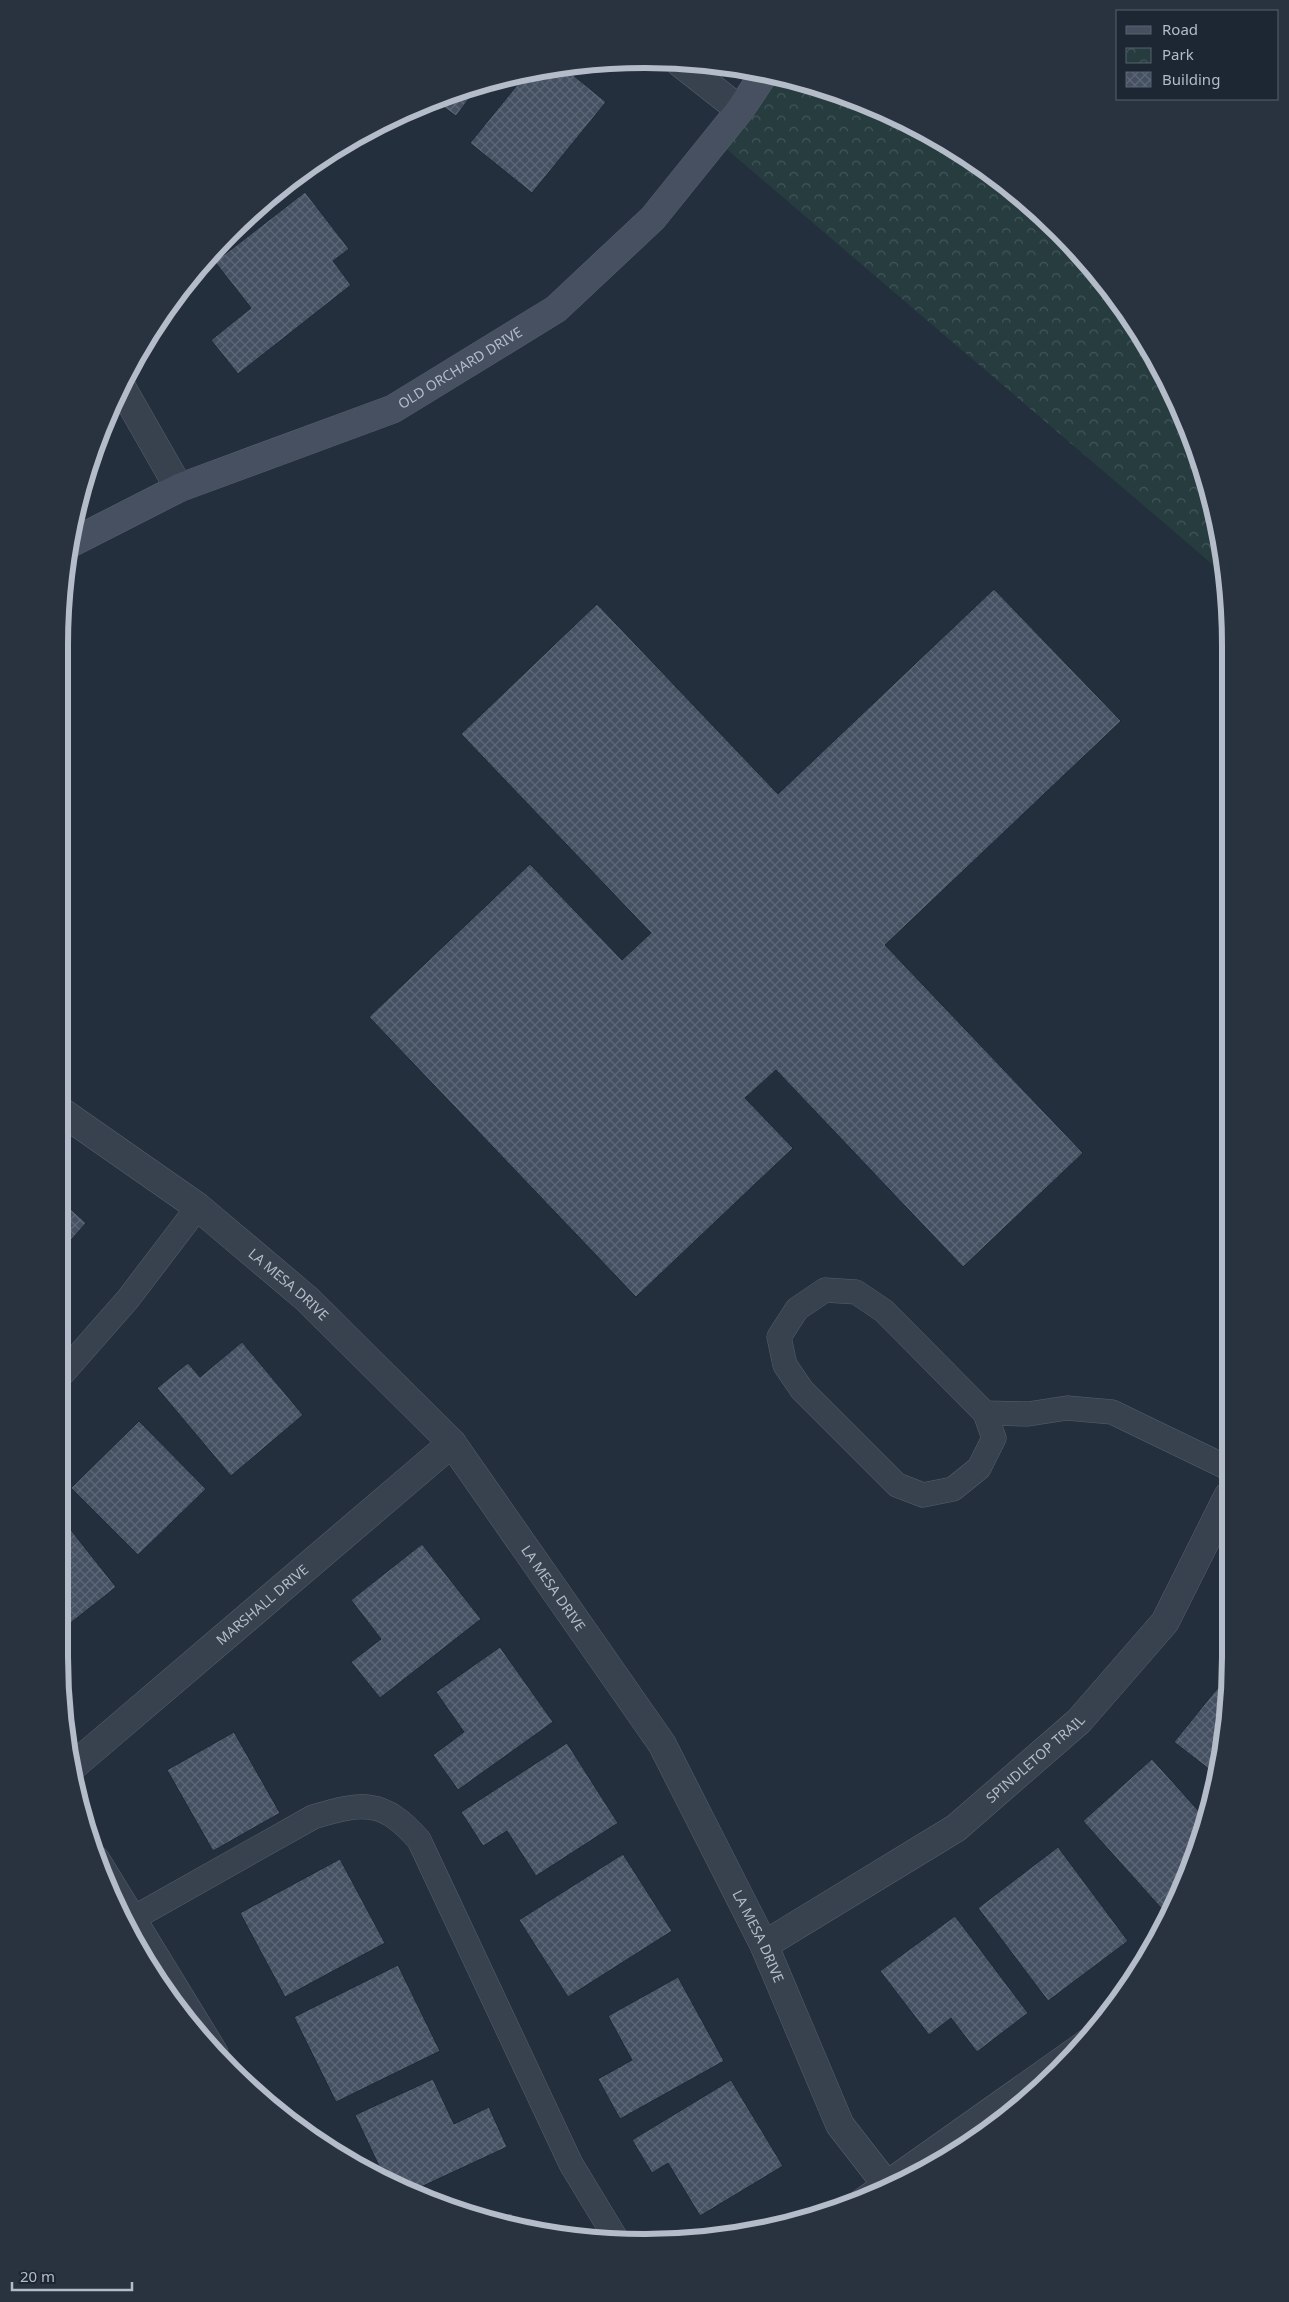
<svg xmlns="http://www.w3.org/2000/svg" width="1289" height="2302" font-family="'Noto Sans',sans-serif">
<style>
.park{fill:url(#park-crowns)}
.building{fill:url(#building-cross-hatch);stroke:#1f2835}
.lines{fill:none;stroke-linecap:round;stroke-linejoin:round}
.lane-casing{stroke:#565f6c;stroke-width:25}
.street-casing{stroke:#565f6c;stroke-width:29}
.secondary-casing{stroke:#565f6c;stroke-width:29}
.lane{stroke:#38414e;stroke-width:24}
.street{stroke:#38414e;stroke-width:28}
.secondary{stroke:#465061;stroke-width:28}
.labels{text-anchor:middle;stroke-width:4.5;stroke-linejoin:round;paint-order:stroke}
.street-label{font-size:14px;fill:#b4bcc9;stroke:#1d2633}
.rim{fill:none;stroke:#b4bcc9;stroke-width:6}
</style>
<defs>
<pattern id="park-crowns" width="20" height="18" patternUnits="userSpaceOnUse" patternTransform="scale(1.25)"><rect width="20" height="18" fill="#263c3f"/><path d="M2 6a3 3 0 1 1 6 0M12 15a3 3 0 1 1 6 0" fill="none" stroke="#435659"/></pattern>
<pattern id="building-cross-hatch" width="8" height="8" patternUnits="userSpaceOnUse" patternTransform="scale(1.25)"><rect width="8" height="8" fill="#455162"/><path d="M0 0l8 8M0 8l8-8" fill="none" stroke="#5d6877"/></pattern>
</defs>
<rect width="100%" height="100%" fill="#242f3e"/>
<polygon class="park" points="762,73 833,90 938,137 1058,230 1132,319 1199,456 1225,575 716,140"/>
<g class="building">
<polygon points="563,67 606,102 532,193 470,143 527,73"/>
<polygon points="480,84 456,116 435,101"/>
<polygon points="305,192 349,249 333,261 351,285 238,374 211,340 251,308 215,262"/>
<polygon points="994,589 1121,721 885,945 1083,1153 963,1267 776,1070 745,1098 793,1148 636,1297 369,1017 530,864 622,960 651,933 461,734 597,604 778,794"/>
<polygon points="62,1201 86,1223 62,1250"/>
<polygon points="242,1342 303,1415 231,1476 157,1388 188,1363 200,1377"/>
<polygon points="139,1421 206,1489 138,1555 71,1488"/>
<polygon points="63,1520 116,1587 63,1629"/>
<polygon points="422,1544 481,1619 380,1698 351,1662 381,1639 351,1600"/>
<polygon points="500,1647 553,1722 458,1790 433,1755 464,1732 436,1692"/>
<polygon points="1229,1674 1229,1696 1214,1773 1174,1742"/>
<polygon points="234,1732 280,1813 213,1851 167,1770"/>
<polygon points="567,1743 618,1823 536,1876 507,1831 483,1846 461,1812"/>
<polygon points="1152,1759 1205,1818 1199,1846 1177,1894 1161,1908 1083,1821"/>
<polygon points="1058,1847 1128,1941 1048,2001 978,1908"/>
<polygon points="623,1854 672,1931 568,1997 519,1920"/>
<polygon points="340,1859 385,1943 285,1997 240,1913"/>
<polygon points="955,1916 1028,2013 977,2052 951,2018 929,2035 880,1971"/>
<polygon points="398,1965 440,2051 336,2102 294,2017"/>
<polygon points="678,1977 724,2061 620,2119 598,2079 632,2060 608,2016"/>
<polygon points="433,2079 454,2124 489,2107 507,2147 410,2192 387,2183 355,2115"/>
<polygon points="731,2080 783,2166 700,2216 668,2163 652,2173 632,2140"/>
<polygon points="512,2213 514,2227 477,2217"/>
</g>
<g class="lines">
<defs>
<g id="lane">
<polyline points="63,1373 128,1299 198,1207"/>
<polyline points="985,1413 994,1438 979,1468 953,1489 923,1495 897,1485 802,1390 785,1365 779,1337 797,1309 825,1290 856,1292 884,1311 985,1413 1028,1414 1067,1408 1112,1412 1228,1468"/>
<path d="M132 1919 313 1817C363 1802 383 1799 419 1840L571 2164 617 2240"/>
<polyline points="861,2201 1087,2041"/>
</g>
<g id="street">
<polyline points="679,62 740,110"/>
<polyline points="122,388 179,488"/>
<path id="s1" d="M62 1112 198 1207 307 1299 452 1443 662 1744 764 1945 840 2125 889 2188"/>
<path id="s2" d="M72 1767 452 1443"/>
<polyline points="96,1860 214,2053"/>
<path id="s3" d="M764 1945 956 1828 1079 1721 1165 1622 1228 1496"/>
</g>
<g id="secondary">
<path id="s4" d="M71 543 179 488 393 409 556 309 653 218 740 110 764 74"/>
</g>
</defs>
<use href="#lane" class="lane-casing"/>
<use href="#street" class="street-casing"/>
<use href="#secondary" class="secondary-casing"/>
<use href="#lane" class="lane"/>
<use href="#street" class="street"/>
<use href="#secondary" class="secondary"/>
</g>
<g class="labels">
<g class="street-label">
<text dy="5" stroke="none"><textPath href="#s4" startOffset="428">OLD ORCHARD DRIVE</textPath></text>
<text dy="5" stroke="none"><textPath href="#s1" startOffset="285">LA MESA DRIVE</textPath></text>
<text dy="5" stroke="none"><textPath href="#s1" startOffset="690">LA MESA DRIVE</textPath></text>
<text dy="5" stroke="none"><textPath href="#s2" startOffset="250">MARSHALL DRIVE</textPath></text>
<text dy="5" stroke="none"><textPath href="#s3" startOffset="330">SPINDLETOP TRAIL</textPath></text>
<text dy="5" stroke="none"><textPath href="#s1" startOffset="1095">LA MESA DRIVE</textPath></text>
</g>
</g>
<path d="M0 0H1289V2302H0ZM645 68H645A577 577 0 0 1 1222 645V1657A577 577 0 0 1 645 2234H645A577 577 0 0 1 68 1657V645A577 577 0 0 1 645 68Z" fill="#29323f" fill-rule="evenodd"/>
<path class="rim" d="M645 68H645A577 577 0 0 1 1222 645V1657A577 577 0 0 1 645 2234H645A577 577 0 0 1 68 1657V645A577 577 0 0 1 645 68Z"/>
<rect x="1116" y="10" width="162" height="90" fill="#1d2633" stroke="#59626f"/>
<rect x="1126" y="26" width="25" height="8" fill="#465061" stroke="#59626f"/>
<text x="1162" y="35" font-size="15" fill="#b4bcc9">Road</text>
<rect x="1126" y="48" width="25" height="15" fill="url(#park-crowns)" stroke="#59626f"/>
<text x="1162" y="60" font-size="15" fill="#b4bcc9">Park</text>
<rect x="1126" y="72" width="25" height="15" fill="url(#building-cross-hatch)" stroke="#59626f"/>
<text x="1162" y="85" font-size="15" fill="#b4bcc9">Building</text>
<path d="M12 2282v8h120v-8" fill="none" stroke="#b4bcc9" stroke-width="2.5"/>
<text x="20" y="2282" font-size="15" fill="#b4bcc9" stroke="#1d2633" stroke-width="4" paint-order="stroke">20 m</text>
</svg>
